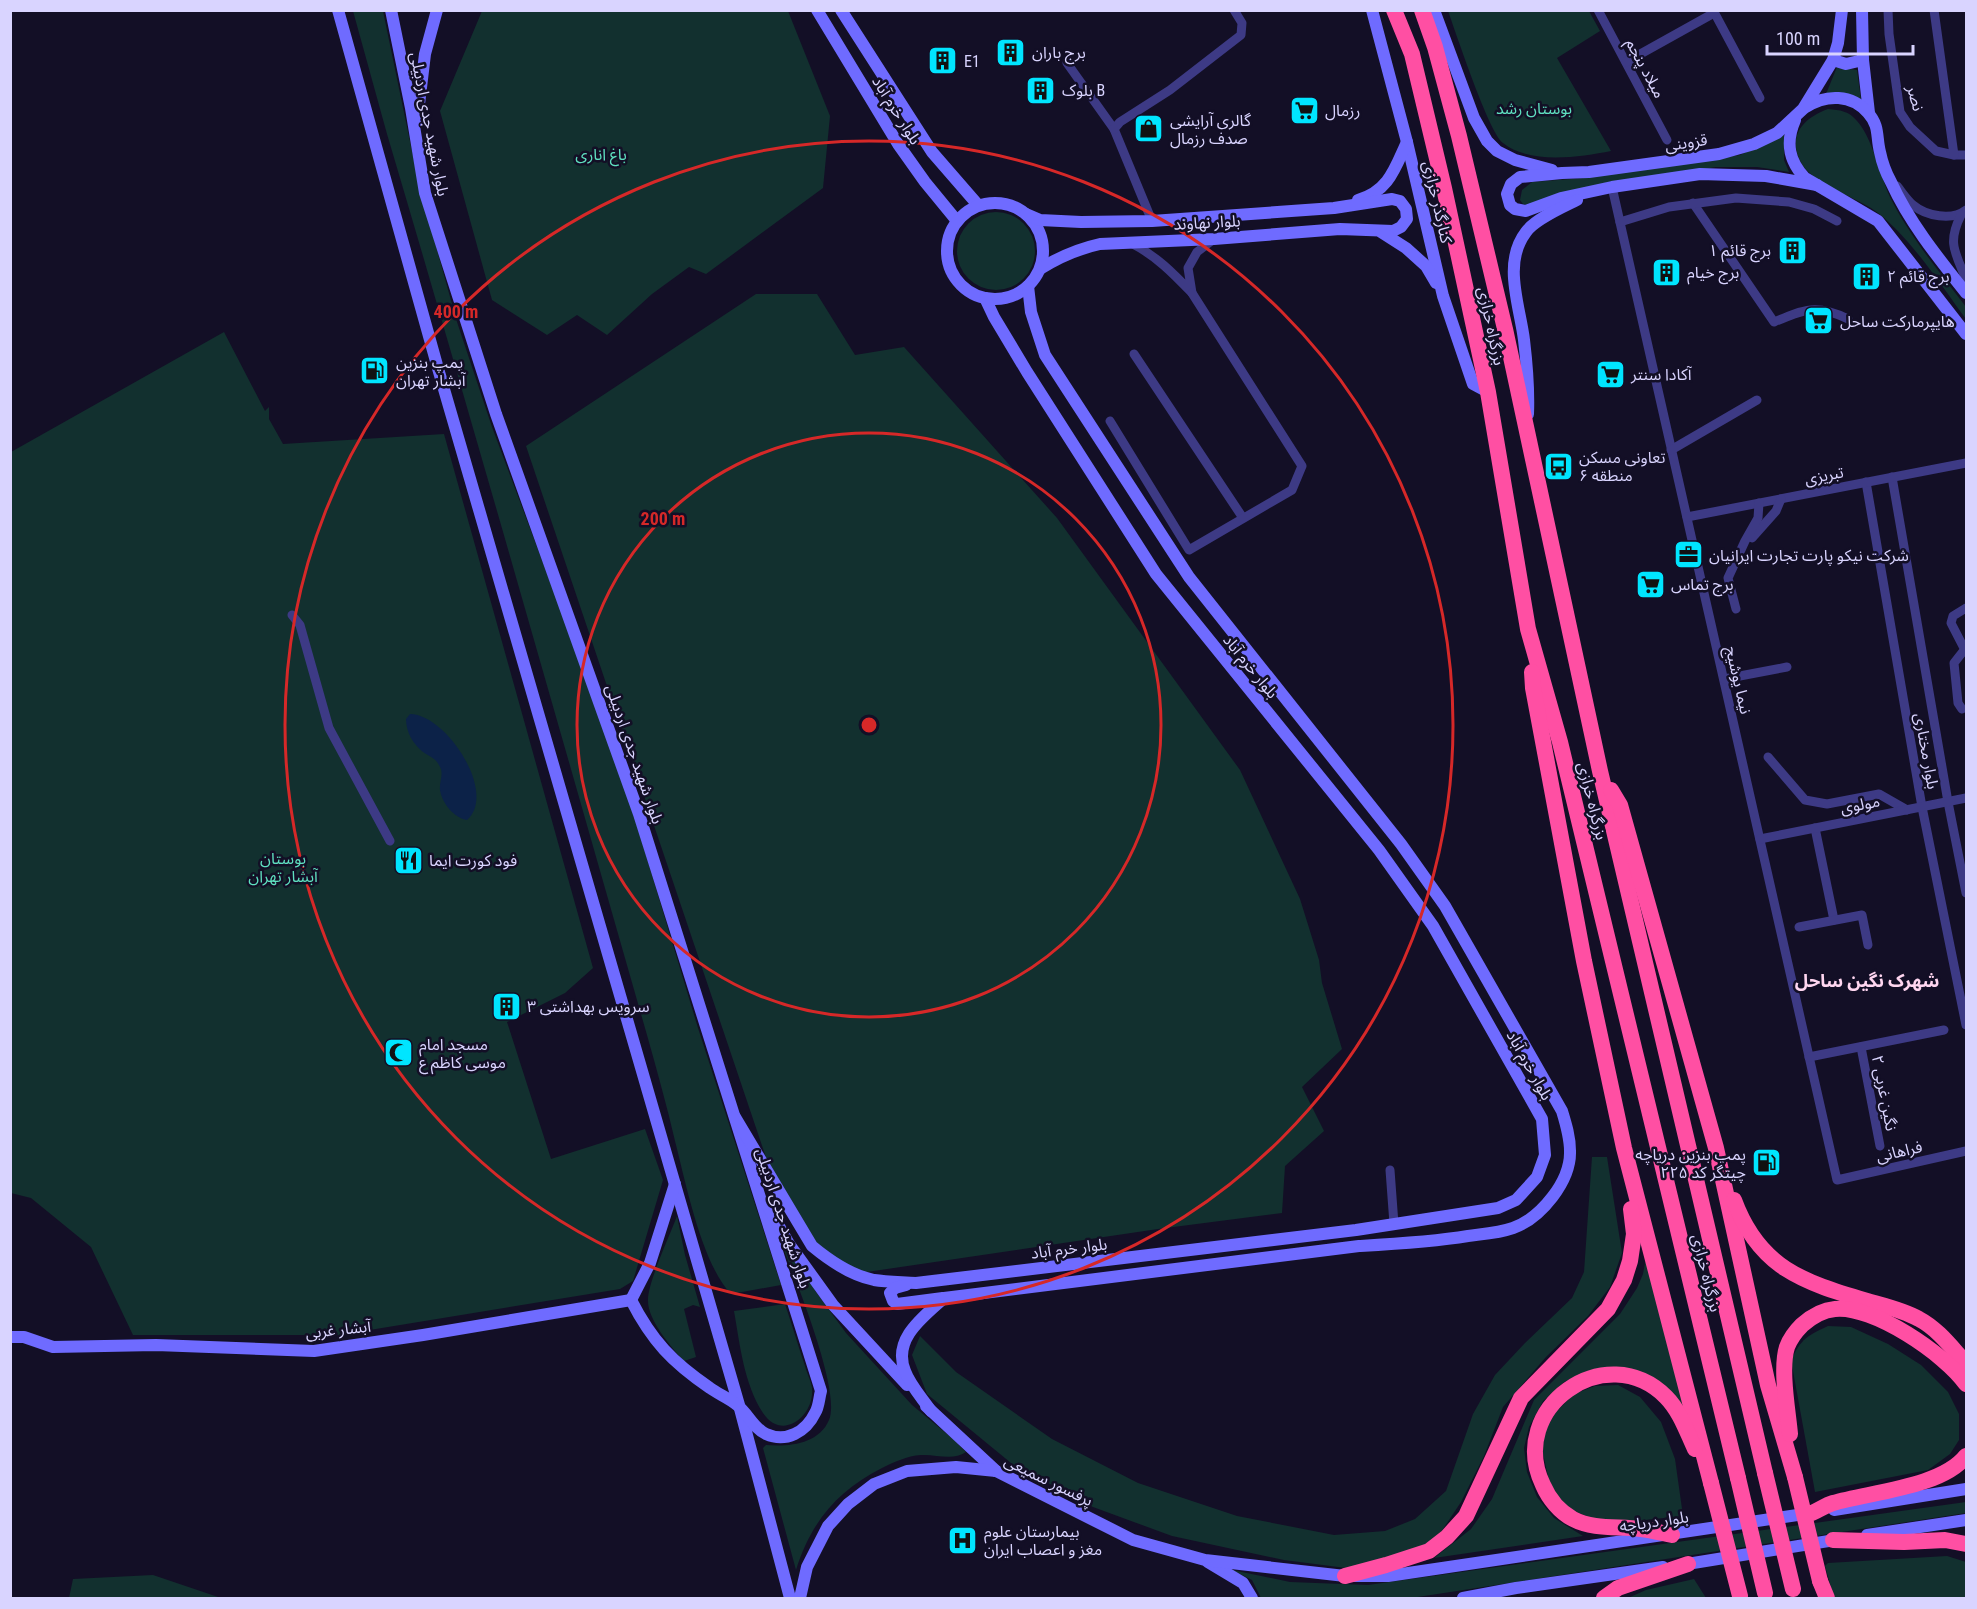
<svg xmlns="http://www.w3.org/2000/svg" width="1977" height="1609" font-family="'Roboto Condensed','Noto Sans Arabic',sans-serif">
<style>
.green{fill:#12302f}
.water{fill:#0c2248}
.lines{fill:none;stroke-linecap:round;stroke-linejoin:round}
.street{stroke:#3d3a85;stroke-width:9}
.secondary{stroke:#6f6bff;stroke-width:12}
.highway{stroke:#ff4fa3;stroke-width:16}
.highway-bridge{stroke:#ff4fa3;stroke-width:16}
.ring{fill:none;stroke:#d62828;stroke-width:3}
.labels{text-anchor:middle;stroke-width:5;stroke-linejoin:round;paint-order:stroke}
.poi-label{font-size:16px;fill:#d9d4ff;stroke:#130f26;text-anchor:start}
.street-label{font-size:16px;fill:#d9d4ff;stroke:#130f26}
.park-label{font-size:16px;fill:#5fe0c0;stroke:#130f26}
.neighbourhood-label{font-size:18px;font-weight:bold;fill:#ffd6f0;stroke:#130f26}
.centre{fill:#d62828;stroke:#130f26;stroke-width:3}
.ring-label{font-size:18px;text-anchor:middle;font-weight:bold;fill:#d62828;stroke:#130f26;stroke-width:5;stroke-linejoin:round;paint-order:stroke}
</style>
<rect width="100%" height="100%" fill="#130f26"/>
<g class="green">
<path d="M353 11H383L419 185 457 322 492 427 564 619 633 812 698 1028 781 1285 731 1294C702 1264 686 1184 675 1141 667 1106 657 1071 647 1035 561 735 476 434 387 134Z"/>
<polygon points="482,11 788,11 830,116 823,188 706,274 689,267 652,294 607,335 577,315 547,335 492,300 440,111"/>
<path d="M1448 11H1589L1600 31 1557 58 1611 151C1579 157 1531 165 1503 143 1489 133 1456 33 1448 11Z"/>
<path d="M1837 67 1857 70 1861 100C1849 93 1840 91 1826 94Z"/>
<path d="M1828 109C1840 110 1849 111 1857 121 1872 137 1880 175 1890 197 1910 237 1939 271 1966 307V319C1940 284 1907 232 1871 208 1853 197 1811 181 1802 164 1786 137 1803 118 1828 109Z"/>
<polygon points="1784,134 1784,160 1789,172 1757,167 1716,167 1657,177 1534,208 1523,204 1520,200 1522,190 1532,182 1584,178 1727,157 1740,155"/>
<circle cx="996" cy="251" r="39"/>
<polygon points="756,294 817,294 855,355 904,347 1057,518 1240,770 1300,899 1319,960 1322,983 1342,1049 1302,1087 1324,1131 1285,1166 1282,1213 1158,1229 860,1273 820,1250 778,1193 526,446"/>
<polygon points="224,332 265,411 269,407 269,419 283,444 444,434 593,968 565,993 507,1022 551,1159 645,1129 663,1180 633,1281 620,1289 327,1337 303,1335 133,1335 91,1247 31,1198 11,1193 11,452"/>
<polygon points="1592,1157 1607,1157 1622,1253 1610,1287 1588,1316 1546,1357 1503,1407 1484,1456 1461,1502 1435,1541 1397,1559 1346,1568 1284,1560 1172,1536 1093,1507 1011,1463 927,1394 912,1355 920,1336 956,1372 1052,1439 1138,1483 1237,1516 1334,1535 1385,1531 1415,1519 1446,1491 1473,1414 1495,1375 1525,1343 1572,1298 1584,1272"/>
<path d="M768 1211 816 1292 846 1333 912 1405 953 1439 966 1452C953 1461 936 1454 921 1455 907 1456 894 1462 882 1468 837 1491 811 1522 796 1570L763 1448 766 1445C789 1447 819 1444 829 1420 843 1388 783 1248 768 1211Z"/>
<path d="M677 1216 685 1255 700 1307 693 1305 684 1309 696 1357 684 1361C671 1347 648 1320 648 1301 647 1284 670 1235 677 1216Z"/>
<polygon points="1648,1247 1695,1439 1665,1390 1579,1375 1564,1382 1543,1401 1529,1427 1524,1448 1527,1472 1537,1497 1554,1518 1583,1536 1434,1558 1471,1529 1492,1499 1534,1400 1620,1314 1637,1288 1643,1274"/>
<path d="M785 1304C792 1325 798 1345 805 1366 807 1373 811 1381 812 1388 815 1416 782 1442 763 1413 744 1384 740 1345 734 1311Z"/>
<path d="M1828 1326 1851 1327 1888 1344 1921 1365 1948 1392 1959 1414V1440L1950 1454 1928 1470 1815 1492 1791 1360C1801 1339 1808 1335 1828 1326Z"/>
<polygon points="1618,1385 1640,1397 1661,1422 1675,1459 1683,1516 1626,1522 1598,1521 1570,1509 1558,1497 1549,1481 1542,1449 1545,1431 1556,1412 1574,1394 1595,1386"/>
<polygon points="1966,1502 1966,1513 1411,1598 1261,1598 1252,1580 1232,1570 1290,1582 1368,1585"/>
<polygon points="1947,1556 1966,1562 1966,1598 1834,1598 1825,1566 1828,1563"/>
<polygon points="153,1575 221,1598 69,1598 73,1579"/>
<polygon points="1694,1579 1706,1598 1628,1598 1646,1590"/>
</g>
<path class="water" d="M410 714C446 714 498 793 467 820 454 818 442 803 440 790 439 782 444 774 440 767 436 758 430 757 423 752 413 744 406 732 406 719Z"/>
<g class="lines">
<g class="street">
<polyline points="1598,10 1667,140"/>
<polyline points="1713,10 1760,98"/>
<polyline points="1888,10 1889,34 1900,112 1910,127 1936,151 1954,155 1966,155"/>
<polyline points="1934,10 1954,155"/>
<polyline points="1626,62 1714,13"/>
<polyline points="1067,63 1114,129 1152,221"/>
<polyline points="1114,129 1120,122 1170,90 1241,35 1242,23 1234,10"/>
<path d="M1897 186C1902 192 1907 200 1913 205 1926 216 1952 221 1966 210"/>
<polyline points="1612,187 1837,1180 1966,1151"/>
<path d="M1693 203 1774 322C1805 309 1817 304 1848 319"/>
<path d="M1961 215C1947 243 1955 252 1966 279"/>
<polyline points="1620,222 1669,207 1736,198 1789,202 1814,209 1837,221"/>
<path d="M1133 244C1156 256 1173 273 1192 293L1188 268 1197 252 1214 239"/>
<polyline points="1134,354 1243,518"/>
<polyline points="1110,421 1189,550 1292,490 1302,466 1192,293"/>
<polyline points="1671,450 1757,400"/>
<polyline points="1892,477 1948,802 1966,893"/>
<polyline points="1866,482 1922,807 1966,1025"/>
<polyline points="1687,517 1966,463"/>
<polyline points="1752,538 1776,511 1781,499"/>
<polyline points="1966,608 1953,616 1951,623 1966,652"/>
<polyline points="1736,609 1728,578 1745,541 1758,518 1759,503"/>
<polyline points="292,615 300,625 329,728 390,841"/>
<polyline points="1724,679 1787,667"/>
<polyline points="1962,709 1958,703 1954,663 1965,649"/>
<polyline points="1768,757 1805,800 1827,804 1879,794 1907,810"/>
<polyline points="1815,828 1834,920"/>
<polyline points="1760,839 1966,798"/>
<polyline points="1799,927 1862,915 1868,945"/>
<polyline points="1861,1047 1880,1146"/>
<polyline points="1809,1057 1944,1030"/>
<polyline points="1390,1170 1394,1224"/>
</g>
<g class="secondary">
<polyline points="338,10 437,365 739,1405 790,1598"/>
<path d="M391 10 411 108 425 193 496 414 639 814 821 1391C819 1398 819 1407 815 1413 806 1432 786 1443 766 1434 753 1428 748 1413 737 1405 729 1398 718 1394 710 1388 672 1362 652 1341 631 1300"/>
<polyline points="817,10 898,144 925,182 957,221"/>
<polyline points="841,10 932,152 978,205"/>
<polyline points="1372,10 1407,142 1443,296 1473,384 1488,392"/>
<polyline points="1434,10 1474,118 1487,141 1497,151 1515,160 1552,170"/>
<polyline points="1862,10 1863,60 1869,113"/>
<polyline points="1833,60 1846,64 1863,60"/>
<path d="M1806 107C1826 94 1852 94 1868 113 1880 126 1876 137 1880 152 1882 162 1886 173 1891 182 1909 222 1939 259 1966 293"/>
<path d="M1795 120C1785 143 1789 161 1805 178L1878 221 1966 334"/>
<polyline points="417,121 425,54 437,10"/>
<polyline points="1817,185 1766,176 1700,174 1612,187 1561,198 1526,211 1515,209 1510,205 1507,194 1511,184 1520,177 1562,173 1589,172 1719,154 1754,144 1777,133 1803,109 1833,60 1838,43 1842,10"/>
<path d="M1358 200C1389 191 1395 168 1407 142"/>
<circle cx="995" cy="251" r="48"/>
<path d="M1026 214 1040 220 1081 222 1152 221 1334 208 1392 199 1400 201 1406 209 1407 219 1401 227 1393 231 1340 229 1214 239 1100 244C1077 249 1059 257 1040 269"/>
<polyline points="1381,232 1406,248 1426,266 1436,283"/>
<path d="M1528 414C1529 389 1527 365 1524 340 1520 306 1502 263 1526 232 1535 219 1563 207 1577 200"/>
<path d="M735 1117 812 1246C830 1261 850 1275 874 1280 887 1282 902 1282 916 1283L1356 1230 1498 1208 1516 1200 1537 1177 1545 1155 1542 1119 1433 926 1379 850 1156 574 1027 372 994 317 985 298"/>
<polyline points="767,1205 789,1244 833,1305 907,1385"/>
<polyline points="906,1285 895,1288 890,1293 893,1301 897,1304 943,1298"/>
<polyline points="631,1300 650,1263 675,1184"/>
<polyline points="10,1337 24,1337 53,1347 156,1345 314,1351 423,1335 631,1300"/>
<polyline points="926,1406 996,1471"/>
<path d="M931 1411C922 1398 910 1385 905 1371 892 1339 923 1317 944 1298L1359 1246C1395 1244 1432 1242 1468 1236 1483 1234 1499 1233 1513 1228 1541 1218 1571 1181 1570 1151 1570 1137 1566 1124 1562 1111L1445 906 1401 844 1189 577 1176 557 1045 355 1031 312 1028 286"/>
<polyline points="1834,1510 1966,1489"/>
<polyline points="1867,1535 1966,1520"/>
<polyline points="1208,1562 1243,1583 1252,1598"/>
<polyline points="1681,1565 1841,1539"/>
<polyline points="800,1598 807,1567 828,1526 848,1504 874,1484 907,1471 956,1467 996,1471 1133,1540 1205,1560 1345,1576 1388,1576 1811,1513"/>
<polyline points="1463,1598 1516,1588 1663,1567"/>
</g>
<g class="highway">
<polyline points="1394,10 1412,54 1444,188 1488,392 1528,629 1560,742 1738,1478"/>
<polyline points="1422,10 1435,47 1459,136 1505,329 1600,771 1765,1473"/>
<polyline points="1532,672 1533,688 1584,961 1624,1148 1711,1483"/>
<polyline points="1611,790 1620,805 1716,1148 1768,1385 1795,1477"/>
<path d="M1734 1200C1759 1268 1803 1282 1867 1301 1885 1306 1903 1310 1919 1319 1938 1329 1952 1348 1966 1363"/>
<path d="M1790 1434C1788 1411 1780 1369 1787 1347 1790 1339 1796 1331 1802 1325 1811 1317 1823 1310 1835 1309 1873 1305 1945 1354 1966 1384"/>
<path d="M1812 1513C1819 1510 1826 1505 1833 1503 1871 1492 1942 1487 1966 1456"/>
<path d="M1672 1535C1662 1533 1651 1530 1641 1529 1618 1526 1594 1530 1573 1519 1560 1512 1549 1499 1543 1485 1506 1408 1606 1337 1666 1397 1680 1411 1687 1432 1695 1449"/>
<polyline points="1833,1540 1904,1542 1945,1540 1966,1544"/>
<polyline points="1345,1576 1386,1565 1429,1551 1447,1537 1466,1516 1521,1398 1608,1309 1624,1280 1630,1261 1634,1234 1631,1209"/>
<polyline points="1820,1581 1827,1598"/>
<polyline points="1604,1598 1618,1588 1688,1564"/>
</g>
<g class="highway-bridge">
<polyline points="1765,1473 1793,1589"/>
<polyline points="1795,1477 1820,1581"/>
<polyline points="1738,1478 1765,1593"/>
<polyline points="1711,1483 1740,1596"/>
</g>
</g>
<g class="ring">
<circle cx="869" cy="725" r="292"/>
<circle cx="869" cy="725" r="584"/>
</g>
<defs>
<symbol id="building-square" viewBox="-11 -11 22 22"><rect x="-9" y="-9" width="18" height="18" rx="4" fill="#00e5ff" stroke="#130f26"/><path d="M-4-6H4V6H1V3H-1V6H-4ZM-2.5-4.3h1.7v1.8h-1.7ZM.8-4.3h1.7v1.8H.8ZM-2.5-1h1.7V.8h-1.7ZM.8-1h1.7V.8H.8Z" fill="#111"/></symbol>
<symbol id="supermarket-square" viewBox="-11 -11 22 22"><rect x="-9" y="-9" width="18" height="18" rx="4" fill="#00e5ff" stroke="#130f26"/><path d="M-6-5.5h2.5l.6 2H6L4.5 2H-2.5L-4.4-4H-6ZM-1.5 3.2a1.3 1.3 0 1 0 .1 0ZM3 3.2a1.3 1.3 0 1 0 .1 0Z" fill="#111"/></symbol>
<symbol id="shop-square" viewBox="-11 -11 22 22"><rect x="-9" y="-9" width="18" height="18" rx="4" fill="#00e5ff" stroke="#130f26"/><path d="M-5-2.5h2.3a2.7 3.5 0 0 1 5.4 0H5L5.5 6h-11ZM-1.5-2.5h3a1.5 2.3 0 0 0-3 0Z" fill="#111"/></symbol>
<symbol id="fuel-square" viewBox="-11 -11 22 22"><rect x="-9" y="-9" width="18" height="18" rx="4" fill="#00e5ff" stroke="#130f26"/><path d="M-5.5-6h7V0h2V4h1.3V-2.5L3-4.5l.8-.8L6-3V5H2.5V1h-1V6h-7ZM-4.2-4.7v3.2H.2V-4.7Z" fill="#111"/></symbol>
<symbol id="bus-square" viewBox="-11 -11 22 22"><rect x="-9" y="-9" width="18" height="18" rx="4" fill="#00e5ff" stroke="#130f26"/><path d="M-5-6H5V4H4V6H2V4H-2V6H-4V4H-5ZM-3.5-4V0h7V-4ZM-3.5 1.2v1.5H-2V1.2ZM2 1.2v1.5H3.5V1.2Z" fill="#111"/></symbol>
<symbol id="office-square" viewBox="-11 -11 22 22"><rect x="-9" y="-9" width="18" height="18" rx="4" fill="#00e5ff" stroke="#130f26"/><path d="M-6-3h4V-5.5h4V-3h4V5H-6ZM-1-4.5V-3h2v-1.5ZM-6 0V1H6V0Z" fill="#111"/></symbol>
<symbol id="restaurant-square" viewBox="-11 -11 22 22"><rect x="-9" y="-9" width="18" height="18" rx="4" fill="#00e5ff" stroke="#130f26"/><path d="M-5-6h1v4h1v-4h1v4h1v-4h1v5L-1.5 .5V6h-2V.5L-5-1ZM5-6V6H3V1.5H1.5Q1.5-4 5-6Z" fill="#111"/></symbol>
<symbol id="mosque-square" viewBox="-11 -11 22 22"><rect x="-9" y="-9" width="18" height="18" rx="4" fill="#00e5ff" stroke="#130f26"/><path d="M3.5-4.9A6 6 0 1 0 3.5 4.9A5 5 0 1 1 3.5-4.9Z" fill="#111"/></symbol>
<symbol id="hospital-square" viewBox="-11 -11 22 22"><rect x="-9" y="-9" width="18" height="18" rx="4" fill="#00e5ff" stroke="#130f26"/><path d="M-5-5h3v3.5h4V-5h3V5h-3V1.5h-4V5h-3Z" fill="#111"/></symbol>
</defs>
<g fill-rule="evenodd">
<use href="#building-square" x="994" y="36" width="33" height="33"/>
<use href="#building-square" x="926" y="44" width="33" height="33"/>
<use href="#building-square" x="1024" y="74" width="33" height="33"/>
<use href="#supermarket-square" x="1288" y="94" width="33" height="33"/>
<use href="#shop-square" x="1132" y="112" width="33" height="33"/>
<use href="#building-square" x="1776" y="234" width="33" height="33"/>
<use href="#building-square" x="1650" y="256" width="33" height="33"/>
<use href="#building-square" x="1850" y="260" width="33" height="33"/>
<use href="#supermarket-square" x="1802" y="304" width="33" height="33"/>
<use href="#fuel-square" x="358" y="354" width="33" height="33"/>
<use href="#supermarket-square" x="1594" y="358" width="33" height="33"/>
<use href="#bus-square" x="1542" y="450" width="33" height="33"/>
<use href="#office-square" x="1672" y="538" width="33" height="33"/>
<use href="#supermarket-square" x="1634" y="568" width="33" height="33"/>
<use href="#restaurant-square" x="392" y="844" width="33" height="33"/>
<use href="#building-square" x="490" y="990" width="33" height="33"/>
<use href="#mosque-square" x="382" y="1036" width="33" height="33"/>
<use href="#fuel-square" x="1750" y="1146" width="33" height="33"/>
<use href="#hospital-square" x="946" y="1524" width="33" height="33"/>
</g>
<g class="labels">
<g class="poi-label">
<text x="1032" y="58">برج باران</text>
<text x="964" y="67">E1</text>
<text x="1062" y="96">بلوک B</text>
<text x="1325" y="116">رزمال</text>
<text x="1170" y="126">گالری آرایشی<tspan x="1170" dy="18">صدف رزمال</tspan></text>
<text x="1771" y="256" text-anchor="end">برج قائم ۱</text>
<text x="1687" y="278">برج خیام</text>
<text x="1887" y="282">برج قائم ۲</text>
<text x="1840" y="327">هایپرمارکت ساحل</text>
<text x="396" y="368">پمپ بنزین<tspan x="396" dy="18">آبشار تهران</tspan></text>
<text x="1631" y="380">آکادا سنتر</text>
<text x="1579" y="463">تعاونی مسکن<tspan x="1579" dy="18">منطقه ۶</tspan></text>
<text x="1709" y="561">شرکت نیکو پارت تجارت ایرانیان</text>
<text x="1671" y="590">برج تماس</text>
<text x="429" y="866">فود کورت ایما</text>
<text x="527" y="1012">سرویس بهداشتی ۳</text>
<text x="419" y="1050">مسجد امام<tspan x="419" dy="18">موسی کاظم ع</tspan></text>
<text x="1746" y="1160" text-anchor="end">پمپ بنزین دریاچه<tspan x="1746" dy="18">چیتگر کد ۲۲۵</tspan></text>
<text x="984" y="1537">بیمارستان علوم<tspan x="984" dy="18">مغز و اعصاب ایران</tspan></text>
</g>
<g class="street-label">
<text transform="translate(1646 68) rotate(62)" y="6">میلاد پنجم</text>
<text transform="translate(1916 98) rotate(74)" y="6">نصر</text>
<text transform="translate(897 110) rotate(58)" y="6">بلوار خرم آباد</text>
<text transform="translate(430 124) rotate(79)" y="6">بلوار شهید جدی اردبیلی</text>
<text transform="translate(1686 142) rotate(-9)" y="6">قزوینی</text>
<text transform="translate(1438 202) rotate(77)" y="6">کنارگذر خرازی</text>
<text transform="translate(1207 222) rotate(-3)" y="6">بلوار نهاوند</text>
<text transform="translate(1492 326) rotate(78)" y="6">بزرگراه خرازی</text>
<text transform="translate(1824 475) rotate(-11)" y="6">تبریزی</text>
<text transform="translate(1251 666) rotate(51)" y="6">بلوار خرم آباد</text>
<text transform="translate(1739 680) rotate(77)" y="6">نیما یوشیج</text>
<text transform="translate(1927 751) rotate(80)" y="6">بلوار مختاری</text>
<text transform="translate(635 754) rotate(71)" y="6">بلوار شهید جدی اردبیلی</text>
<text transform="translate(1593 801) rotate(76)" y="6">بزرگراه خرازی</text>
<text transform="translate(1860 804) rotate(-11)" y="6">مولوی</text>
<text transform="translate(1530 1065) rotate(61)" y="6">بلوار خرم آباد</text>
<text transform="translate(1885 1093) rotate(79)" y="6">نگین غربی ۲</text>
<text transform="translate(1899 1151) rotate(-13)" y="6">فراهانی</text>
<text transform="translate(784 1218) rotate(72)" y="6">بلوار شهید جدی اردبیلی</text>
<text transform="translate(1069 1248) rotate(-7)" y="6">بلوار خرم آباد</text>
<text transform="translate(1707 1273) rotate(76)" y="6">بزرگراه خرازی</text>
<text transform="translate(338 1329) rotate(-6)" y="6">آبشار غربی</text>
<text transform="translate(1049 1480) rotate(26)" y="6">پرفسور سمیعی</text>
<text transform="translate(1654 1521) rotate(-8)" y="6">بلوار دریاچه</text>
</g>
<g class="park-label">
<text x="1534" y="114">بوستان رشد</text>
<text x="601" y="160">باغ اناری</text>
<text x="283" y="864">بوستان<tspan x="283" dy="18">آبشار تهران</tspan></text>
</g>
<g class="neighbourhood-label">
<text x="1867" y="987">شهرک نگین ساحل</text>
</g>
</g>
<circle cx="869" cy="725" r="9" class="centre"/>
<g class="ring-label">
<text x="456" y="318">400 m</text>
<text x="663" y="525">200 m</text>
</g>
<rect width="1977" height="1609" fill="none" stroke="#d9d4ff" stroke-width="24"/>
<path d="M1767 45v9h146v-9" fill="none" stroke="#d9d4ff" stroke-width="3"/>
<text x="1776" y="45" font-size="18" fill="#d9d4ff" stroke="#130f26" stroke-width="4.5" paint-order="stroke">100 m</text>
</svg>
